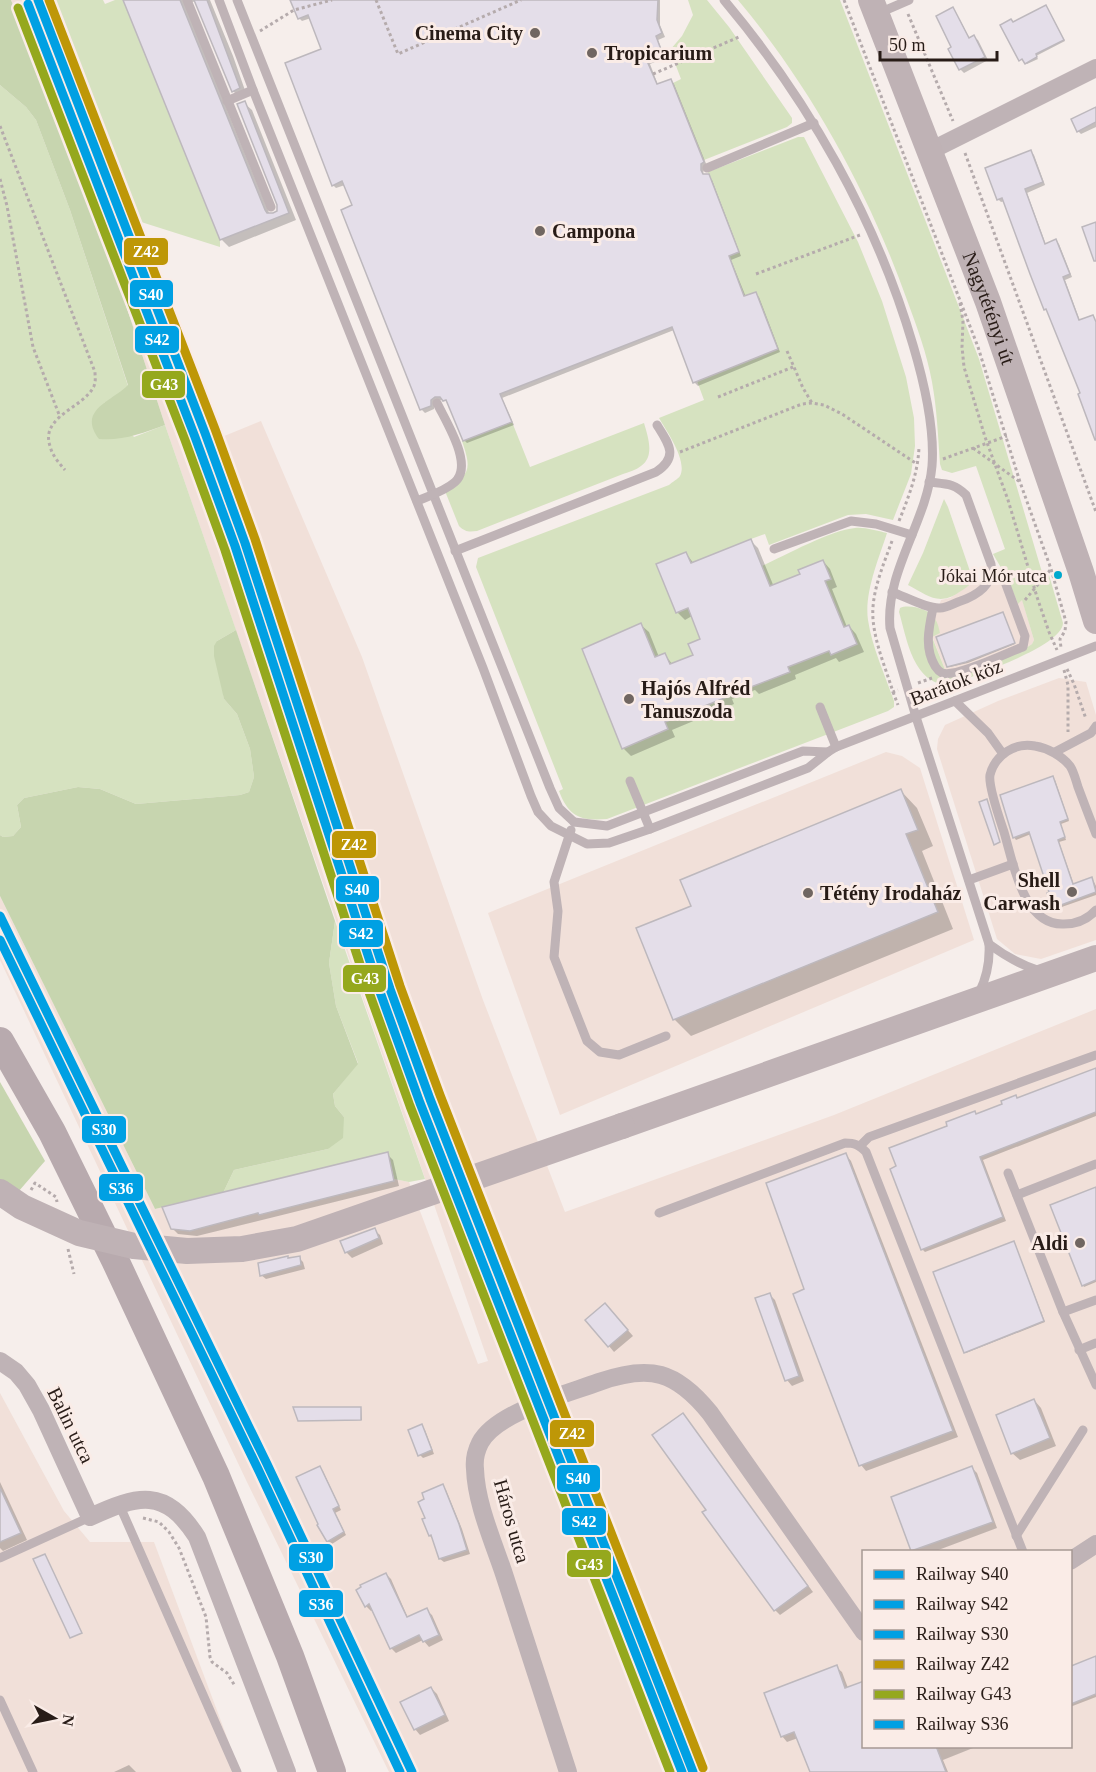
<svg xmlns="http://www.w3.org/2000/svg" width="1096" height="1772" font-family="Georgia,serif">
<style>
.built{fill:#f1e0d9;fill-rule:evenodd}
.green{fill:#d6e2c0}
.forest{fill:#c7d5af}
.shadow{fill:#0003}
.building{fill:#e4dee9;stroke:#bdb8bd;stroke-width:1.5}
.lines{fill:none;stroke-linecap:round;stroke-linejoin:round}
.path{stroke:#b5abac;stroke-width:3;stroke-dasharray:3 3;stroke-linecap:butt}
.lane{stroke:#bfb3b6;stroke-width:9}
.street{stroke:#bfb3b6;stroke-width:18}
.secondary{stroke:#bfb2b5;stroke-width:26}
.primary{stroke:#b8aaae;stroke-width:28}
.secondary-bridge{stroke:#bfb2b5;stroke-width:26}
.rail-1-casing{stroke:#faece7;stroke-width:14}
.rail-2-casing{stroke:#faece7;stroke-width:14}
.rail-3-casing{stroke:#faece7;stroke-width:14}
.rail-4-casing{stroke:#faece7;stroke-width:14}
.rail-5-casing{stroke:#faece7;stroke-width:14}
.rail-6-casing{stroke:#faece7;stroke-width:14}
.rail-1{stroke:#00a0e3;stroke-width:9}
.rail-2{stroke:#00a0e3;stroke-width:9}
.rail-3{stroke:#00a0e3;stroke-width:9}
.rail-4{stroke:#be9707;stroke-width:9}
.rail-5{stroke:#95a81d;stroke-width:9}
.rail-6{stroke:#00a0e3;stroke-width:9}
.poi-dot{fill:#706661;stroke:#faece7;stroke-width:2}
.bus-dot{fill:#00a9ce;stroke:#faece7;stroke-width:2}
.labels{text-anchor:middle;stroke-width:6;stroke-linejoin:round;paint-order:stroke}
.bus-label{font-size:18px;fill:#281c17;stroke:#faece7;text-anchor:end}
.poi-label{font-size:20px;font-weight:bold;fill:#281c17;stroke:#faece7;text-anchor:start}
.street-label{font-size:20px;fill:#281c17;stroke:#faece7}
.line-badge{stroke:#faece7;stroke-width:2}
.badge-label{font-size:16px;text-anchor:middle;font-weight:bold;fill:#fff}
</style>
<rect width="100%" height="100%" fill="#f6eeeb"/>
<g class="built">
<path d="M11 0H53L138 221 202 395 217 439 261 421 362 657 483 1000 565 1212 834 1115 1096 1009V1772H389L246 1480 0 960V896L155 1209 388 1152 394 1179 409 1182 478 1364 488 1361 165 425 103 235ZM864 1552H1070V1746H864Z"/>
<polygon points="1006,574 1019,603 1022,599 1034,640 1032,644 1023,650 946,672 932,636 935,617 941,600 950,598 971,584"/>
<polygon points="1059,678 1086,682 1096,715 1096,940 1041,959 1015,954 997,939 937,749 938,739 945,725 998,701"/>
<polygon points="886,752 902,756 920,768 974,940 560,1115 488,913"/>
<polygon points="0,1393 64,1511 90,1542 154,1542 240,1772 0,1772"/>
</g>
<g class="green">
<polygon points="53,0 103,0 105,4 115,0 123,0 220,240 220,247 138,221"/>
<polygon points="688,0 707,0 729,27 792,118 792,123 787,127 704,160 673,83 681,79 670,50 682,36 693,15"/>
<path d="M738 0H840L979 359 1044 579 1049 575 1063 623C1062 647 972 676 950 685 913 685 907 639 899 612L900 608C909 604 930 609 935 619 938 623 939 629 940 633L932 637 946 672 1023 650 1032 644 1034 640 1022 600 1018 604 1006 574 1000 566 993 554 1005 549 976 466 952 473 942 470 940 464C938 436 937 409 932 382 927 354 917 327 907 300 869 193 811 87 738 0Z"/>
<polygon points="0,85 26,107 36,120 70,210 128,386 116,397 104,403 134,437 165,425 236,630 217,641 224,699 237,714 250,749 254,777 249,792 240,795 136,804 100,789 78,787 24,798 17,805 21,827 13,836 3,837 0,835"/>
<path d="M798 137H804L858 242 882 301 906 377 914 418 915 446 911 474 893 520 866 514 848 515 769 545 765 534 751 539 762 566C786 555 831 530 855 528 865 527 877 531 887 533 879 558 864 593 868 620 872 647 885 675 894 701V707L888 711 607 819C580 821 569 817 559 791L563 789 476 567 478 558 669 485C672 482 678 479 680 476 688 461 666 430 659 418L704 400 697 381 778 349 756 292 744 296 729 256 739 252 708 172Z"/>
<path d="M512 422 530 467 644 423C648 437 655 456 641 466 636 470 629 472 623 474L477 531C469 532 465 532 459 526L445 491C470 474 472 470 462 441Z"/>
<path d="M944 499 948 507 973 580C970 586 964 589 958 593 938 606 927 595 908 585L923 553Z"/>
<polygon points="335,921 425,1179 409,1182 394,1179 388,1153 223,1193 234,1170 328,1149 344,1117 335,1106 333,1094 358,1063 336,1006 329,963"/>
</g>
<g class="forest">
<path d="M0 0H11L103 235 165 425C143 433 123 441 99 439 77 410 111 402 128 385L70 210 36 120 26 107 0 85Z"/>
<polygon points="236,630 335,921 329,963 336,1006 358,1064 333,1094 335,1106 344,1117 343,1138 328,1149 234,1170 223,1193 155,1209 0,896 0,835 3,837 13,836 21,827 17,805 24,798 78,787 100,789 136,804 240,795 249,792 254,777 250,749 237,714 224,699 214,656 214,646 217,641"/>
<polygon points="0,1082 45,1161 18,1192 0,1181"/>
</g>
<g class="shadow">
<polygon points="125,0 210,0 233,56 247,96 240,98 233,91 196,1 189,3 228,112 270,215 278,211 279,204 244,103 252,110 296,220 229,247 221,239"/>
<polygon points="295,0 660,0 660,25 665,37 658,40 665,58 650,64 658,85 671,80 674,84 707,166 704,168 703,175 708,176 712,180 741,256 731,260 746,297 755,294 759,297 780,352 698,386 694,382 674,330 502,398 514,425 467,443 464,440 448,403 445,400 438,400 434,403 434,409 425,413 421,409 345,185 336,188 333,185 323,50 311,18 302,21 299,18"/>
<polygon points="1047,8 1065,41 1036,56 1038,59 1027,64 1024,60 1020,60"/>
<polygon points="953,9 956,13 970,39 974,37 978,40 988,60 964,73 960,69 953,48"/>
<polygon points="1096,108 1096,127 1081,134 1078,131"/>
<polygon points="1031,152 1034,155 1045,185 1027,193 1046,245 1056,241 1059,244 1072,277 1065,280 1080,321 1096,326 1096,439 1082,394 1049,312 1045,309 1005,201 1001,202 998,199"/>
<polygon points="751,541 758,548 774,587 802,575 823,561 830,569 837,587 832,589 847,627 849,626 856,634 864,652 839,662 836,658 795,675 796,679 759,694 755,690 732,699 734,704 672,730 675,737 631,756 623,748 641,625 649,632 659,657 665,655 673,665 695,656 702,640 692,616 685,620 677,612 686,553 694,564"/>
<polygon points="1004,615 1015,644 968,663 950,667 948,666"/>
<polygon points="1053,778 1055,780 1069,821 1061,824 1066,840 1059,842 1074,885 1092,878 1096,886 1096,895 1056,909 1054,907 1051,893 1031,834 1016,840 1014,837"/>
<polygon points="901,791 917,808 933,846 922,851 953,929 691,1036 674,1019 693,907"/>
<polygon points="1096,1069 1096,1116 983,1160 1006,1221 925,1252 922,1249 977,1115"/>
<polygon points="387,1154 393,1160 399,1186 197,1236 178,1234 172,1228"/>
<polygon points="846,1155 851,1161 958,1437 866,1471 861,1465"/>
<polygon points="1096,1188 1096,1282 1084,1287 1083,1285"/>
<polygon points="374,1230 380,1235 383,1244 352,1258 346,1252"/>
<polygon points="1015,1244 1045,1322 966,1353 965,1352"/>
<polygon points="299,1258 303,1262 305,1269 266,1279 261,1275"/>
<polygon points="770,1295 775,1300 804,1381 792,1386 787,1380"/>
<polygon points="610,1310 633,1336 614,1352 587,1320"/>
<polygon points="1034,1400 1041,1408 1056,1446 1020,1460 1012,1453"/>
<polygon points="361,1408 362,1420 301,1421 300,1420"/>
<polygon points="683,1415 813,1592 780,1615 775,1610 708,1510"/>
<polygon points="422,1426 425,1430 434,1454 423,1458 420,1455"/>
<polygon points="320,1468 323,1471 341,1510 335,1513 346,1535 332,1544 328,1541"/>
<polygon points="972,1468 977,1473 997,1528 933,1552 912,1552 892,1498"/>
<polygon points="0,1482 27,1540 3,1551 0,1548"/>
<polygon points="443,1486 446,1490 462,1529 470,1554 444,1562 440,1559 434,1540 430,1536 424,1520 427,1519"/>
<polygon points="386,1574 391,1579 408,1618 426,1610 432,1615 443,1640 429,1647 423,1640 396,1653 391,1648 373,1610 371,1611 366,1606"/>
<polygon points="1096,1657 1096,1697 1070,1707 1070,1667"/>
<polygon points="836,1667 842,1672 848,1688 864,1746 978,1746 943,1760 948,1772 811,1772 798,1738 787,1742 782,1736"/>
<polygon points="431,1688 437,1694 449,1721 420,1735 415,1729"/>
<polygon points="129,1765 136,1772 114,1772"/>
</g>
<g class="building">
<polygon points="123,0 180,0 265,210 267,213 273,213 277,211 277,205 237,104 245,101 289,213 220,240"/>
<polygon points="194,0 207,0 240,88 232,92"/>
<polygon points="290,0 658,0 657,20 662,33 656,36 663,55 647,61 657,84 671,79 704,162 701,164 701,170 703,174 709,174 739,252 729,256 744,296 756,292 778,349 693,383 672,327 500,394 512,422 463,441 446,400 443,401 440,397 435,397 431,400 431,406 420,410 341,210 352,205 342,181 332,186 285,63 321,49 308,15 298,19"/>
<polygon points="1046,5 1064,40 1036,54 1037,57 1025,64 1022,59 1019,61 1000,25 1011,19 1013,22"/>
<polygon points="953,7 969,38 974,35 985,57 959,70 948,49 951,47 936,16"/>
<polygon points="1096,107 1096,122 1077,132 1071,119"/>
<polygon points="1031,150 1043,182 1025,189 1045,244 1056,239 1070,274 1063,277 1079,320 1093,315 1096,322 1096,440 1095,440 1078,394 1080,393 1046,309 1044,310 1030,274 1002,198 997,200 985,168"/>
<polygon points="1096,222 1096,261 1094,261 1082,227"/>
<polygon points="751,539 770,586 800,574 798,570 823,560 831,579 825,581 844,627 849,625 857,644 831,655 829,651 788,667 790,672 751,687 748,682 726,692 727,697 665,722 668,729 622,749 582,649 641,623 655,657 665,653 670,664 693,655 688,644 700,639 688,608 676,613 656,564 686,552 691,563"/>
<polygon points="1003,612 1015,643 966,662 947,667 936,637"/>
<polygon points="1053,776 1068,819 1060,822 1065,837 1058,840 1073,884 1092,877 1096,892 1053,908 1047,893 1049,892 1029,832 1013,838 1000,795"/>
<polygon points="901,789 918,830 906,834 938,912 673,1020 636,928 691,906 680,880"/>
<polygon points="987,799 1000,842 994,845 979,802"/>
<polygon points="1096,1068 1096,1112 980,1157 1003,1217 921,1250 890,1169 896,1166 889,1148 947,1126 946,1122 975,1111 976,1114 1002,1104 1001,1101 1016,1095 1017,1098"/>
<polygon points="388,1152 394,1181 259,1215 258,1213 190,1231 171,1229 162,1207"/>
<polygon points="846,1153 953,1431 859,1466 793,1294 804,1289 766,1183"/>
<polygon points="1096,1187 1096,1280 1082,1286 1050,1205"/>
<polygon points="375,1228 379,1238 345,1253 340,1241"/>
<polygon points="1014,1241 1044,1321 964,1353 933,1272"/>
<polygon points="288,1256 288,1258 300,1256 301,1265 260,1276 258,1263"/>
<polygon points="770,1293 799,1376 785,1381 755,1298"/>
<polygon points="605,1303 628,1330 608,1347 585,1320"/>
<polygon points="1034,1399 1050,1438 1011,1454 996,1415"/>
<polygon points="293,1407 361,1407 361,1420 298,1421"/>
<polygon points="683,1413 808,1586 774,1611 702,1512 706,1510 652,1435"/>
<polygon points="422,1424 432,1450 418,1456 408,1430"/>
<polygon points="320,1466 339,1506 333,1509 344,1532 327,1542 317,1525 318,1524 296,1477"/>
<polygon points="972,1466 993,1522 911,1551 891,1497"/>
<polygon points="443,1484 459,1524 467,1550 439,1559 431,1535 429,1536 422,1519 425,1518 418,1502 424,1499 422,1493"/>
<polygon points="0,1488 21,1533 0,1542"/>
<polygon points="45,1554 82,1633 70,1638 33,1559"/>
<polygon points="386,1573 407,1617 427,1608 439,1635 423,1642 419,1635 390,1649 369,1604 365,1607 356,1590 361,1587 360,1585"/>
<polygon points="1096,1656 1096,1694 1071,1704 1071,1666"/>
<polygon points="837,1665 845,1688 864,1681 864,1746 936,1746 946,1772 810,1772 794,1732 781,1737 764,1693"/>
<polygon points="431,1687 445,1715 414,1730 400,1702"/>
</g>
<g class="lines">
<g class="path">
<polyline points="376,0 398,54 521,0"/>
<polyline points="844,0 978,347 1020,482 1051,569 1066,622 1065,631 1060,639 1061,648"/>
<polyline points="908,14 953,121"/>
<polyline points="260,31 294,10 332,0"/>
<polyline points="653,74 739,37"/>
<path d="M0 126 95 372C95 377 96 381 94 386 84 408 40 416 50 446 52 455 59 463 65 470"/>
<polyline points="965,153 1096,512"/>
<polyline points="0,179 7,206 33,347 60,417"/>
<polyline points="756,274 860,235"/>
<polyline points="960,303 963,321 962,347 964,367 985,437 1008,500 1037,597 1049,632 1057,650"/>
<polyline points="787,351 803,388 812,403"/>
<polyline points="718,397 793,367"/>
<polyline points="973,448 1020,482"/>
<polyline points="680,452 802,404 812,403 824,405 842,414 917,464"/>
<polyline points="943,459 1007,436"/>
<path d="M899 521C909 496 918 473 919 447"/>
<path d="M892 541C883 566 871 593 873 619 875 644 886 669 893 692L898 690"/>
<polyline points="1025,600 1051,569"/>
<polyline points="1067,669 1074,684 1086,719"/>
<polyline points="1064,670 1068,685 1068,732"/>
<polyline points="918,683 932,678"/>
<polyline points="893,692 898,705"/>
<polyline points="31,1190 35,1183 56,1197 57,1202"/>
<polyline points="68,1249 74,1274"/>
<polyline points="143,1518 159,1522 169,1532 179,1548 206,1617 210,1657 212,1662 227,1673 235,1686"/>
</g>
<g class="lane">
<polyline points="187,0 271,207"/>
<polyline points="219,0 253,90 483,668 531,796 538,812 551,826 587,844 609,843 650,829 808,768 828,752 836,747 1096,646"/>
<polyline points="237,0 550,788 559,808 574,822"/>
<path d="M724 0C809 101 876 219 913 345 924 382 935 427 932 466 927 522 885 571 890 628L916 717 989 944C990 963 987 977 979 993"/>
<polyline points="879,13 909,0"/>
<polyline points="227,101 253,90"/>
<polyline points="707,168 814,123"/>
<path d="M417 501C429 496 445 491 455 482 474 465 446 422 437 403"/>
<polyline points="774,549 851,521 876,524 912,535"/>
<path d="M455 551 656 472C679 457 669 444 657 425"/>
<path d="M892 592C904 596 927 609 940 608 946 608 953 604 958 602 976 596 994 586 991 564L966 495C954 483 946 484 929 482"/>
<path d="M933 608C929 627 924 648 935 666 937 669 938 671 942 673 955 678 1005 654 1020 648L1023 647 1025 636 1005 582 999 576 992 571"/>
<polyline points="955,701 988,733 1003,754"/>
<polyline points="820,707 836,747"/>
<polyline points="1055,752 1091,733 1096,726"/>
<polyline points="630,781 650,829"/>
<polyline points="574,822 607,826 803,751 828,752"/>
<polyline points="571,830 554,882 558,911 554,957 587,1041 600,1052 619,1055 666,1036"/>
<path d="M1096 834C1090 819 1084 803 1078 787 1076 781 1074 772 1070 766 1062 756 1048 748 1035 746 1015 742 995 755 990 775 988 786 1000 820 1004 832 1013 862 1023 926 1064 924 1077 924 1087 920 1096 910"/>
<polyline points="969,880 1013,864"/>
<path d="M989 944C1005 956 1020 965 1040 971"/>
<polyline points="860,1146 869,1137 1096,1055"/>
<polyline points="1008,1173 1063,1312 1096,1385"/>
<polyline points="1017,1195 1096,1164"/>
<path d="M659 1213 845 1143C855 1143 859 1145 866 1152L1023 1552"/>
<polyline points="1063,1312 1096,1300"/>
<polyline points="1079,1350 1096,1343"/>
<polyline points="119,1504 237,1772"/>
<polyline points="1016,1536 1083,1430"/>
<polyline points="0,1558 90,1517"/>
<polyline points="0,1700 33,1772"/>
</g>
<g class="street">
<polyline points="930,151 1096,68"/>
<path d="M0 1361 16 1372 27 1385 41 1410 90 1517C138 1495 165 1487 197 1537L287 1772"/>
<polyline points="1070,1561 1096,1544"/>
<path d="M568 1772C547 1706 525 1640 504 1574 493 1541 476 1503 475 1469 474 1460 476 1451 480 1443 496 1412 567 1394 599 1382 650 1364 676 1371 710 1413L864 1632"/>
</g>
<g class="secondary">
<path id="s1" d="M871 0 988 302 1081 572 1096 621"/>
<polyline points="622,1126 1096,958"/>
</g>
<polyline class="primary" points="0,1041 52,1132 115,1260 216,1476 290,1656 332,1772"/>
<polyline class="secondary-bridge" points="0,1192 22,1207 79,1233 134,1246 187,1251 242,1249 297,1239 622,1126"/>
<defs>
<polyline id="rail-1" points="38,0 205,433 245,543 390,989 430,1099 693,1772"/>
<polyline id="rail-2" points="28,4 195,437 235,546 380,992 420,1103 682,1772"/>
<polyline id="rail-3" points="0,916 267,1464 412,1772"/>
<polyline id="rail-4" points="49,0 215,429 255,539 400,986 440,1095 703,1768"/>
<polyline id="rail-5" points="18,8 185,440 225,550 370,995 410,1106 670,1772"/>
<polyline id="rail-6" points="0,940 258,1469 400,1772"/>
</defs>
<use href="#rail-1" class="rail-1-casing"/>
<use href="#rail-2" class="rail-2-casing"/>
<use href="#rail-3" class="rail-3-casing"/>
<use href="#rail-4" class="rail-4-casing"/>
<use href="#rail-5" class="rail-5-casing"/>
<use href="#rail-6" class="rail-6-casing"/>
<use href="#rail-1" class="rail-1"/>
<use href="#rail-2" class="rail-2"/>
<use href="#rail-3" class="rail-3"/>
<use href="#rail-4" class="rail-4"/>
<use href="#rail-5" class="rail-5"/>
<use href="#rail-6" class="rail-6"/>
</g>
<g class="poi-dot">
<circle cx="535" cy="33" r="6"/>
<circle cx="592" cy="53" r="6"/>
<circle cx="540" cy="231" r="6"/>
<circle cx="629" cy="699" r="6"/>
<circle cx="1072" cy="892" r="6"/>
<circle cx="808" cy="893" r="6"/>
<circle cx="1080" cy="1243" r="6"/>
</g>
<circle class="bus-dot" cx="1058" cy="575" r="5"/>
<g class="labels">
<g class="bus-label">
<text x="1047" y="582">Jókai Mór utca</text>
</g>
<g class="poi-label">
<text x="523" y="40" text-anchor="end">Cinema City</text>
<text x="604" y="60">Tropicarium</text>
<text x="552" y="238">Campona</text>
<text x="641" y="695">Hajós Alfréd<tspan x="641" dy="23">Tanuszoda</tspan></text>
<text x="1060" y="887" text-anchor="end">Shell<tspan x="1060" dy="23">Carwash</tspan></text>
<text x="820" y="900">Tétény Irodaház</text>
<text x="1068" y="1250" text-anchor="end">Aldi</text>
</g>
<g class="street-label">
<text dy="7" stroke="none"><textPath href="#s1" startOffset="330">Nagytétényi út</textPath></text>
<text transform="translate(956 682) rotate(-21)" y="7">Barátok köz</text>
<text transform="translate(71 1425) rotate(64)" y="7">Balin utca</text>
<text transform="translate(512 1521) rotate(74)" y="7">Háros utca</text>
</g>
</g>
<g class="line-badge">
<rect x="123" y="237" width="46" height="29" rx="6" fill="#be9707"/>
<rect x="129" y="279" width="45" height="29" rx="6" fill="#00a0e3"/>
<rect x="134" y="325" width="46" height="29" rx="6" fill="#00a0e3"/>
<rect x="141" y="370" width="45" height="29" rx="6" fill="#95a81d"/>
<rect x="331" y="830" width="46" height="29" rx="6" fill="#be9707"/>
<rect x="335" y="875" width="45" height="28" rx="6" fill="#00a0e3"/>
<rect x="338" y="919" width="46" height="29" rx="6" fill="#00a0e3"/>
<rect x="342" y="964" width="45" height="29" rx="6" fill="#95a81d"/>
<rect x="81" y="1115" width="46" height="29" rx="6" fill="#00a0e3"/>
<rect x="98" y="1173" width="46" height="29" rx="6" fill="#00a0e3"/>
<rect x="549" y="1419" width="46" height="29" rx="6" fill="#be9707"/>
<rect x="556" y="1464" width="45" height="29" rx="6" fill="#00a0e3"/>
<rect x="561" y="1507" width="46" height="29" rx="6" fill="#00a0e3"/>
<rect x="288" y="1543" width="46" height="29" rx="6" fill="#00a0e3"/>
<rect x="566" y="1549" width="46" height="29" rx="6" fill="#95a81d"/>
<rect x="298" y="1589" width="46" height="29" rx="6" fill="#00a0e3"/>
</g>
<g class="badge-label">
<text x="146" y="257">Z42</text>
<text x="151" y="300">S40</text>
<text x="157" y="345">S42</text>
<text x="164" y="390">G43</text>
<text x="354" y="850">Z42</text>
<text x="357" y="895">S40</text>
<text x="361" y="939">S42</text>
<text x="365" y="984">G43</text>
<text x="104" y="1135">S30</text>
<text x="121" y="1194">S36</text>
<text x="572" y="1439">Z42</text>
<text x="578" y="1484">S40</text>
<text x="584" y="1527">S42</text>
<text x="311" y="1563">S30</text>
<text x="589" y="1570">G43</text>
<text x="321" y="1610">S36</text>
</g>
<rect x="862" y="1550" width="210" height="198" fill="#faece7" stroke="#a69994" stroke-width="1.5"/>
<rect x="874" y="1570" width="30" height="9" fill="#00a0e3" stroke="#a69994" stroke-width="1.5"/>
<text x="916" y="1580" font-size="18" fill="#281c17">Railway S40</text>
<rect x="874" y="1600" width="30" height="9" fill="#00a0e3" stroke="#a69994" stroke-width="1.5"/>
<text x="916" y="1610" font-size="18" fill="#281c17">Railway S42</text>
<rect x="874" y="1630" width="30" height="9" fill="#00a0e3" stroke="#a69994" stroke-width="1.5"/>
<text x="916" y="1640" font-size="18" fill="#281c17">Railway S30</text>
<rect x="874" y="1660" width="30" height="9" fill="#be9707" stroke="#a69994" stroke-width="1.5"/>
<text x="916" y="1670" font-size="18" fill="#281c17">Railway Z42</text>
<rect x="874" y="1690" width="30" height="9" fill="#95a81d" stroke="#a69994" stroke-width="1.5"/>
<text x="916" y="1700" font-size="18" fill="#281c17">Railway G43</text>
<rect x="874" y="1720" width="30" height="9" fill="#00a0e3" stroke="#a69994" stroke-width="1.5"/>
<text x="916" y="1730" font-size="18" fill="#281c17">Railway S36</text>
<g transform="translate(54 1718) rotate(99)" stroke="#faece7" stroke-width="4.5" paint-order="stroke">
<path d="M0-4.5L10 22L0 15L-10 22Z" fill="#281c17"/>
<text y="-9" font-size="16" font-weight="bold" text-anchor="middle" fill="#281c17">N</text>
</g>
<path d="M880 51v9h117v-9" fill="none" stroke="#281c17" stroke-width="3"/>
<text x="889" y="51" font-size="18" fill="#281c17" stroke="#faece7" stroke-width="4.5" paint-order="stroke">50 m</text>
</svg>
